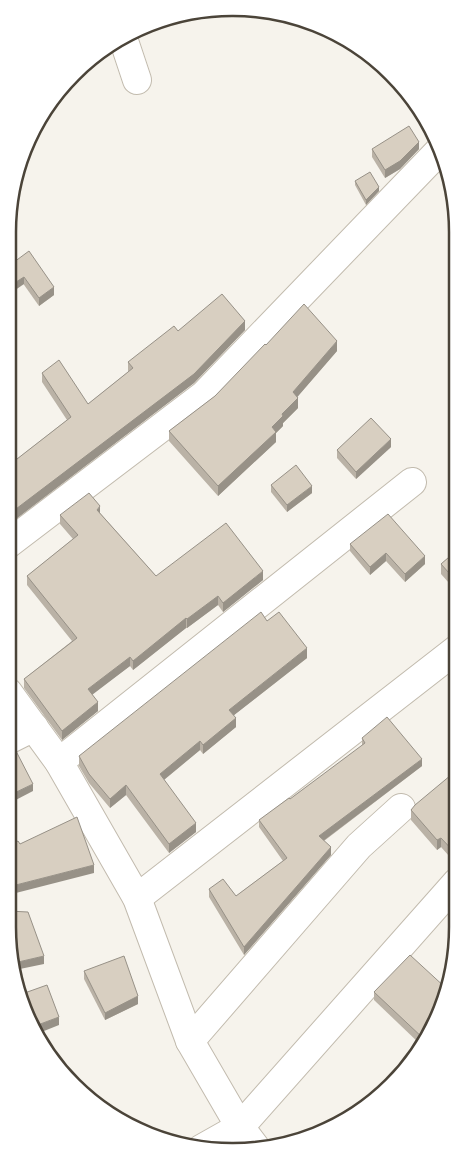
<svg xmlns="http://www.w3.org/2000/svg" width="465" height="1159" font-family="'Varela Round',sans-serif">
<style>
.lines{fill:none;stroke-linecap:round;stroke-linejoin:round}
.minor-casing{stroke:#c2bbae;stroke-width:30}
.minor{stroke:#fff;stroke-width:28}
.wall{fill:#bab2a6}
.shaded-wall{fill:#979187}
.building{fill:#d8cfc1;stroke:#979187}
.rim{fill:none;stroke:#4b4439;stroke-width:2.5}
</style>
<rect width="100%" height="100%" fill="#f6f3ec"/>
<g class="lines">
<defs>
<g id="minor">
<polyline points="123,38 137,80"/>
<polyline points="8,544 204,395 440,150"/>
<polyline points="8,692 59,762 137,898 190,1041 240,1127 256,1148"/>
<polyline points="8,740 34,727"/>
<polyline points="59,762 412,482"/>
<polyline points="137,898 457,649"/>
<polyline points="190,1041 359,846 401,808"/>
<polyline points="201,1149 240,1127 457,882"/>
</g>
</defs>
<use href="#minor" class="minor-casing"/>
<use href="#minor" class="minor"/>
</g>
<g class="wall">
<polygon points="372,149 419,149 400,169 385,178 372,157"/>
<polygon points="355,181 379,191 366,205 355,185"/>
<polygon points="10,265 54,295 39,306"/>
<polygon points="245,330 194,383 8,525 8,466 67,420 42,382 42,373 88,404 128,372 128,362 178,331"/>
<polygon points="266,345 337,351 297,397 298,408 283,423 283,426 276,433 276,442 218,496 169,441 169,431 215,396"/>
<polygon points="391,447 356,479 337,458 337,450"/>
<polygon points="271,485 312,493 287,512 271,492"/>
<polygon points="100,513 156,576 263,580 223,612 218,605 187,628 186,628 133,670 130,666 92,694 98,711 62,740 24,688 24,679 72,641 27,585 27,576 73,539 60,524 60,515"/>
<polygon points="350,544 425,564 405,582 386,561 370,575 350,551"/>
<polygon points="456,551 457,592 441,574 441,564"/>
<polygon points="267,621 307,658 234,715 236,727 203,754 200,750 164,780 196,832 169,853 126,795 110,808 89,783 79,766 79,756"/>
<polygon points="362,738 422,766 324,841 331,855 244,955 209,897 209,889 236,896 283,861 259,827 259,820 290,799 362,746"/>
<polygon points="457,770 457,865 441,847 437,850 411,820 411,810"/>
<polygon points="84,971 138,1004 105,1020 84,979"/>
<polygon points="374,992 446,999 421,1045 374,1000"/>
</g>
<g class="shaded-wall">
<polygon points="419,142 419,149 400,169 385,178 385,170"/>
<polygon points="379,187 379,191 366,205 366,200"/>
<polygon points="24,277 24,284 8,295 8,287"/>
<polygon points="54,287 54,295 39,306 39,298"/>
<polygon points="245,321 245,330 194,383 8,525 8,515"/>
<polygon points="337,341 337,351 293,402 293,392"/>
<polygon points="298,398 298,408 283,423 283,426 276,433 276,442 218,496 218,486 272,427 282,414"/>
<polygon points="391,439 391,447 356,479 356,472"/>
<polygon points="312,486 312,493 287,512 287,505"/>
<polygon points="100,506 100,516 97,510"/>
<polygon points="386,553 386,561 370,575 370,567"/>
<polygon points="425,556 425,564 405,582 405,574"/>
<polygon points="263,571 263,580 223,612 223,603"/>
<polygon points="218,596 218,605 187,628 187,619"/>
<polygon points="186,618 186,628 133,670 133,661"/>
<polygon points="307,648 307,658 229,719 229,710"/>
<polygon points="130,657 130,666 88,698 88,689"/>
<polygon points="98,702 98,711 62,740 62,731"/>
<polygon points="236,718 236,727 203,754 203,745"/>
<polygon points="200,741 200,750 160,783 160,774"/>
<polygon points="422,759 422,766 319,844 319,836"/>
<polygon points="33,784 33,791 8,804 8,796"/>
<polygon points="126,785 126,795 110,808 110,799"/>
<polygon points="196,823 196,832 169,853 169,844"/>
<polygon points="441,838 441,847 437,850 437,840"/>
<polygon points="331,847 331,855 244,955 244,947"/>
<polygon points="94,865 94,873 8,895 8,887"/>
<polygon points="44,956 44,964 15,970 14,963"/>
<polygon points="138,996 138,1004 105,1020 105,1013"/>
<polygon points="59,1017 59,1025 39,1033 35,1026"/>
</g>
<g class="building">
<polygon points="409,126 419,142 400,161 385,170 372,149"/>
<polygon points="370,172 379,187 366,200 355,181"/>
<polygon points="29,251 54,287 39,298 24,277 8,287 8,264 9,263 10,265"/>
<polygon points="222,294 245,321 194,374 8,515 8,466 71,417 42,373 59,360 88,404 133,368 128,362 174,326 178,331"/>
<polygon points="304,304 337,341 293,392 298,398 282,414 283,416 272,427 276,432 218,486 169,431 215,396 265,344 266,345"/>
<polygon points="371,418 391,439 356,472 337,450"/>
<polygon points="296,465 312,486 287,505 271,485"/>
<polygon points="89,493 100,506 97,510 156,576 226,523 263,571 223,603 218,596 187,619 186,618 133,661 130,657 88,689 98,702 62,731 24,679 77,638 27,576 78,535 60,515"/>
<polygon points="388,514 425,556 405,574 386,553 370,567 350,544"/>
<polygon points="456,551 457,582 441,564"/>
<polygon points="261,612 267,621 279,612 307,648 229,710 236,718 203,745 200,741 160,774 196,823 169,844 126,785 110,799 89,774 79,756"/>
<polygon points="387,717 422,759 319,836 331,847 244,947 209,889 223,879 236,896 287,858 259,820 289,798 290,799 365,743 362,738"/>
<polygon points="16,751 33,784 8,796 8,755"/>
<polygon points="457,770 457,855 441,838 437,840 411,810 415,805"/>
<polygon points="77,817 94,865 8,887 8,846 18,841 20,844"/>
<polygon points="8,911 28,912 44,956 14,963 8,926"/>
<polygon points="410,955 447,989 446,999 424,1039 374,992"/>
<polygon points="124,956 138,996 105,1013 84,971"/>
<polygon points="47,985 59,1017 35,1026 20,999 19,995"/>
</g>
<path d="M0 0H465V1159H0ZM232 16H233A216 216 0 0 1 449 232V927A216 216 0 0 1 233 1143H232A216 216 0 0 1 16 927V232A216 216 0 0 1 232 16Z" fill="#fff" fill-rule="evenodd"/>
<path class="rim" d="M232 16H233A216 216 0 0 1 449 232V927A216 216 0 0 1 233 1143H232A216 216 0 0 1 16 927V232A216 216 0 0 1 232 16Z"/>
</svg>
